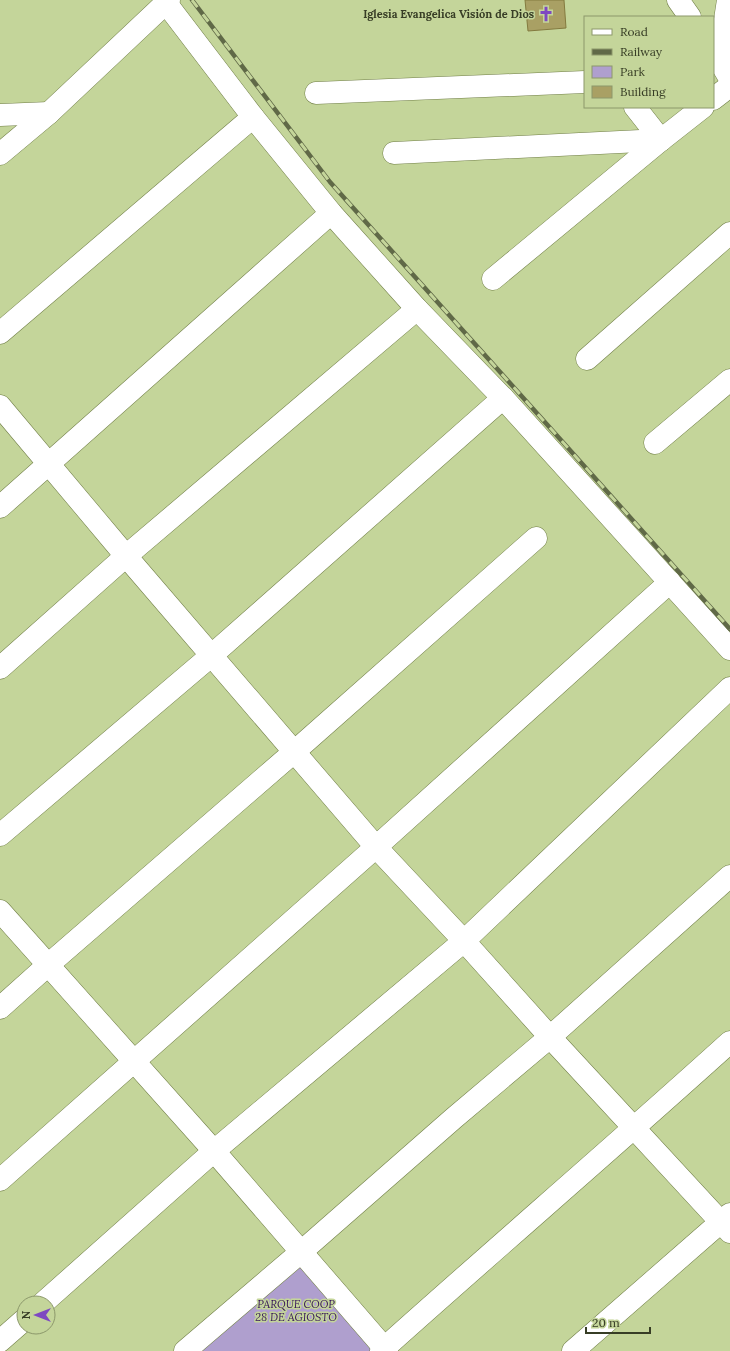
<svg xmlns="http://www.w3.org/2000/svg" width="730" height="1351" font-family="Lora,serif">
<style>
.green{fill:#af9fce}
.building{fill:#a9a064;stroke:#837a3f}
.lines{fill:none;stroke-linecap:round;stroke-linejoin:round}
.minor-casing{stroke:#717f47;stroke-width:23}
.minor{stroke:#fff;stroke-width:22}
.rail-casing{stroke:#606947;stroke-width:4.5}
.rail{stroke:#c4d59a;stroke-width:3;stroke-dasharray:9;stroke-linecap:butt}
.labels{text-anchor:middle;stroke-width:3;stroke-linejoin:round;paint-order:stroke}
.poi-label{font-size:11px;font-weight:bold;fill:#373d25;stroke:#c4d59a;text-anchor:end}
.park-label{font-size:11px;font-style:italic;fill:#351459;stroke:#c4d59a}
</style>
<rect width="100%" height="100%" fill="#c4d59a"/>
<polygon class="green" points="301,1254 380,1351 187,1351"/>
<polygon class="building" points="525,0 564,0 566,28 528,31"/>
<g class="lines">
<defs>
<g id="minor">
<polyline points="678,0 690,17"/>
<polyline points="166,3 253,117 331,213 417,309 503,398 730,649"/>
<polyline points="713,50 730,79"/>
<polyline points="719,59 728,0"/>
<polyline points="316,93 585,82"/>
<polyline points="713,99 730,86"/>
<polyline points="635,107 661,140"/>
<polyline points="0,115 49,113"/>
<polyline points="394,153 661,140"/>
<polyline points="0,154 49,113 169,0"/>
<polyline points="493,279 661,140 703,107"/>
<polyline points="0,333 253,117"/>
<polyline points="587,359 730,233"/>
<polyline points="0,406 126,556 376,847 464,941 550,1037 730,1232"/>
<polyline points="655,443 730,380"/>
<polyline points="0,507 331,213"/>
<polyline points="0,668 126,556 417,309"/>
<polyline points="0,835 212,655 503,398"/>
<polyline points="0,911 214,1151 387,1351"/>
<polyline points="0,1008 48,965 294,752 536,538"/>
<polyline points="0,1180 376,847 670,582"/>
<polyline points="43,1303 214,1151 464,941 730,688"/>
<polyline points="0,1341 24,1320"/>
<polyline points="185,1351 301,1252 454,1118 550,1037 730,876"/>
<path d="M381 1351C497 1247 615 1146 730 1042"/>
<polyline points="573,1351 730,1214"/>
</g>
</defs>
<use href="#minor" class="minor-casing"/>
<use href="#minor" class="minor"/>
<defs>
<polyline id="rail" points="192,0 330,182 730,629"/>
</defs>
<use href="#rail" class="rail-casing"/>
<use href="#rail" class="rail"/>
</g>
<defs>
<symbol id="church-bare" viewBox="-9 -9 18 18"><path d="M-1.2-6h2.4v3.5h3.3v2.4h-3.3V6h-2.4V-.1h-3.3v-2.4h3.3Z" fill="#7e49c1" stroke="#c4d59a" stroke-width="2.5" paint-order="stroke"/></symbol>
</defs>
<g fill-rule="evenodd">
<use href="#church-bare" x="535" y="3" width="22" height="22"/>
</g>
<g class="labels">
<g class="poi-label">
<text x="534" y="18">Iglesia Evangelica Visión de Dios</text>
</g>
<g class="park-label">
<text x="296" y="1308">PARQUE COOP<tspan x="296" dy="13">28 DE AGIOSTO</tspan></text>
</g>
</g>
<rect x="584" y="16" width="130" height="92" fill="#c4d59a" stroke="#8c986b"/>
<rect x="592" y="29" width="20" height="6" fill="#ffffff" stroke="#8c986b"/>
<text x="620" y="36" font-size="12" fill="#373d25">Road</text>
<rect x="592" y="49" width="20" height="6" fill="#606947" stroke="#8c986b"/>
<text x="620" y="56" font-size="12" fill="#373d25">Railway</text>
<rect x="592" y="66" width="20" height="12" fill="#af9fce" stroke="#8c986b"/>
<text x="620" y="76" font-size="12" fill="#373d25">Park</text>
<rect x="592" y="86" width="20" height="12" fill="#a9a064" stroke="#8c986b"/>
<text x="620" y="96" font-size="12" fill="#373d25">Building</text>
<g transform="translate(36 1315) rotate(270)"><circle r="19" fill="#c4d59a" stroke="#8c986b"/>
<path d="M0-3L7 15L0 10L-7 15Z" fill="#7e49c1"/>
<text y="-6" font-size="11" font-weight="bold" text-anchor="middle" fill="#373d25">N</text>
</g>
<path d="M586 1327v6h64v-6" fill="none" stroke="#373d25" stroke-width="2"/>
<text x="592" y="1327" font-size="12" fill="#373d25" stroke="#c4d59a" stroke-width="3" paint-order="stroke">20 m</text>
</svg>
